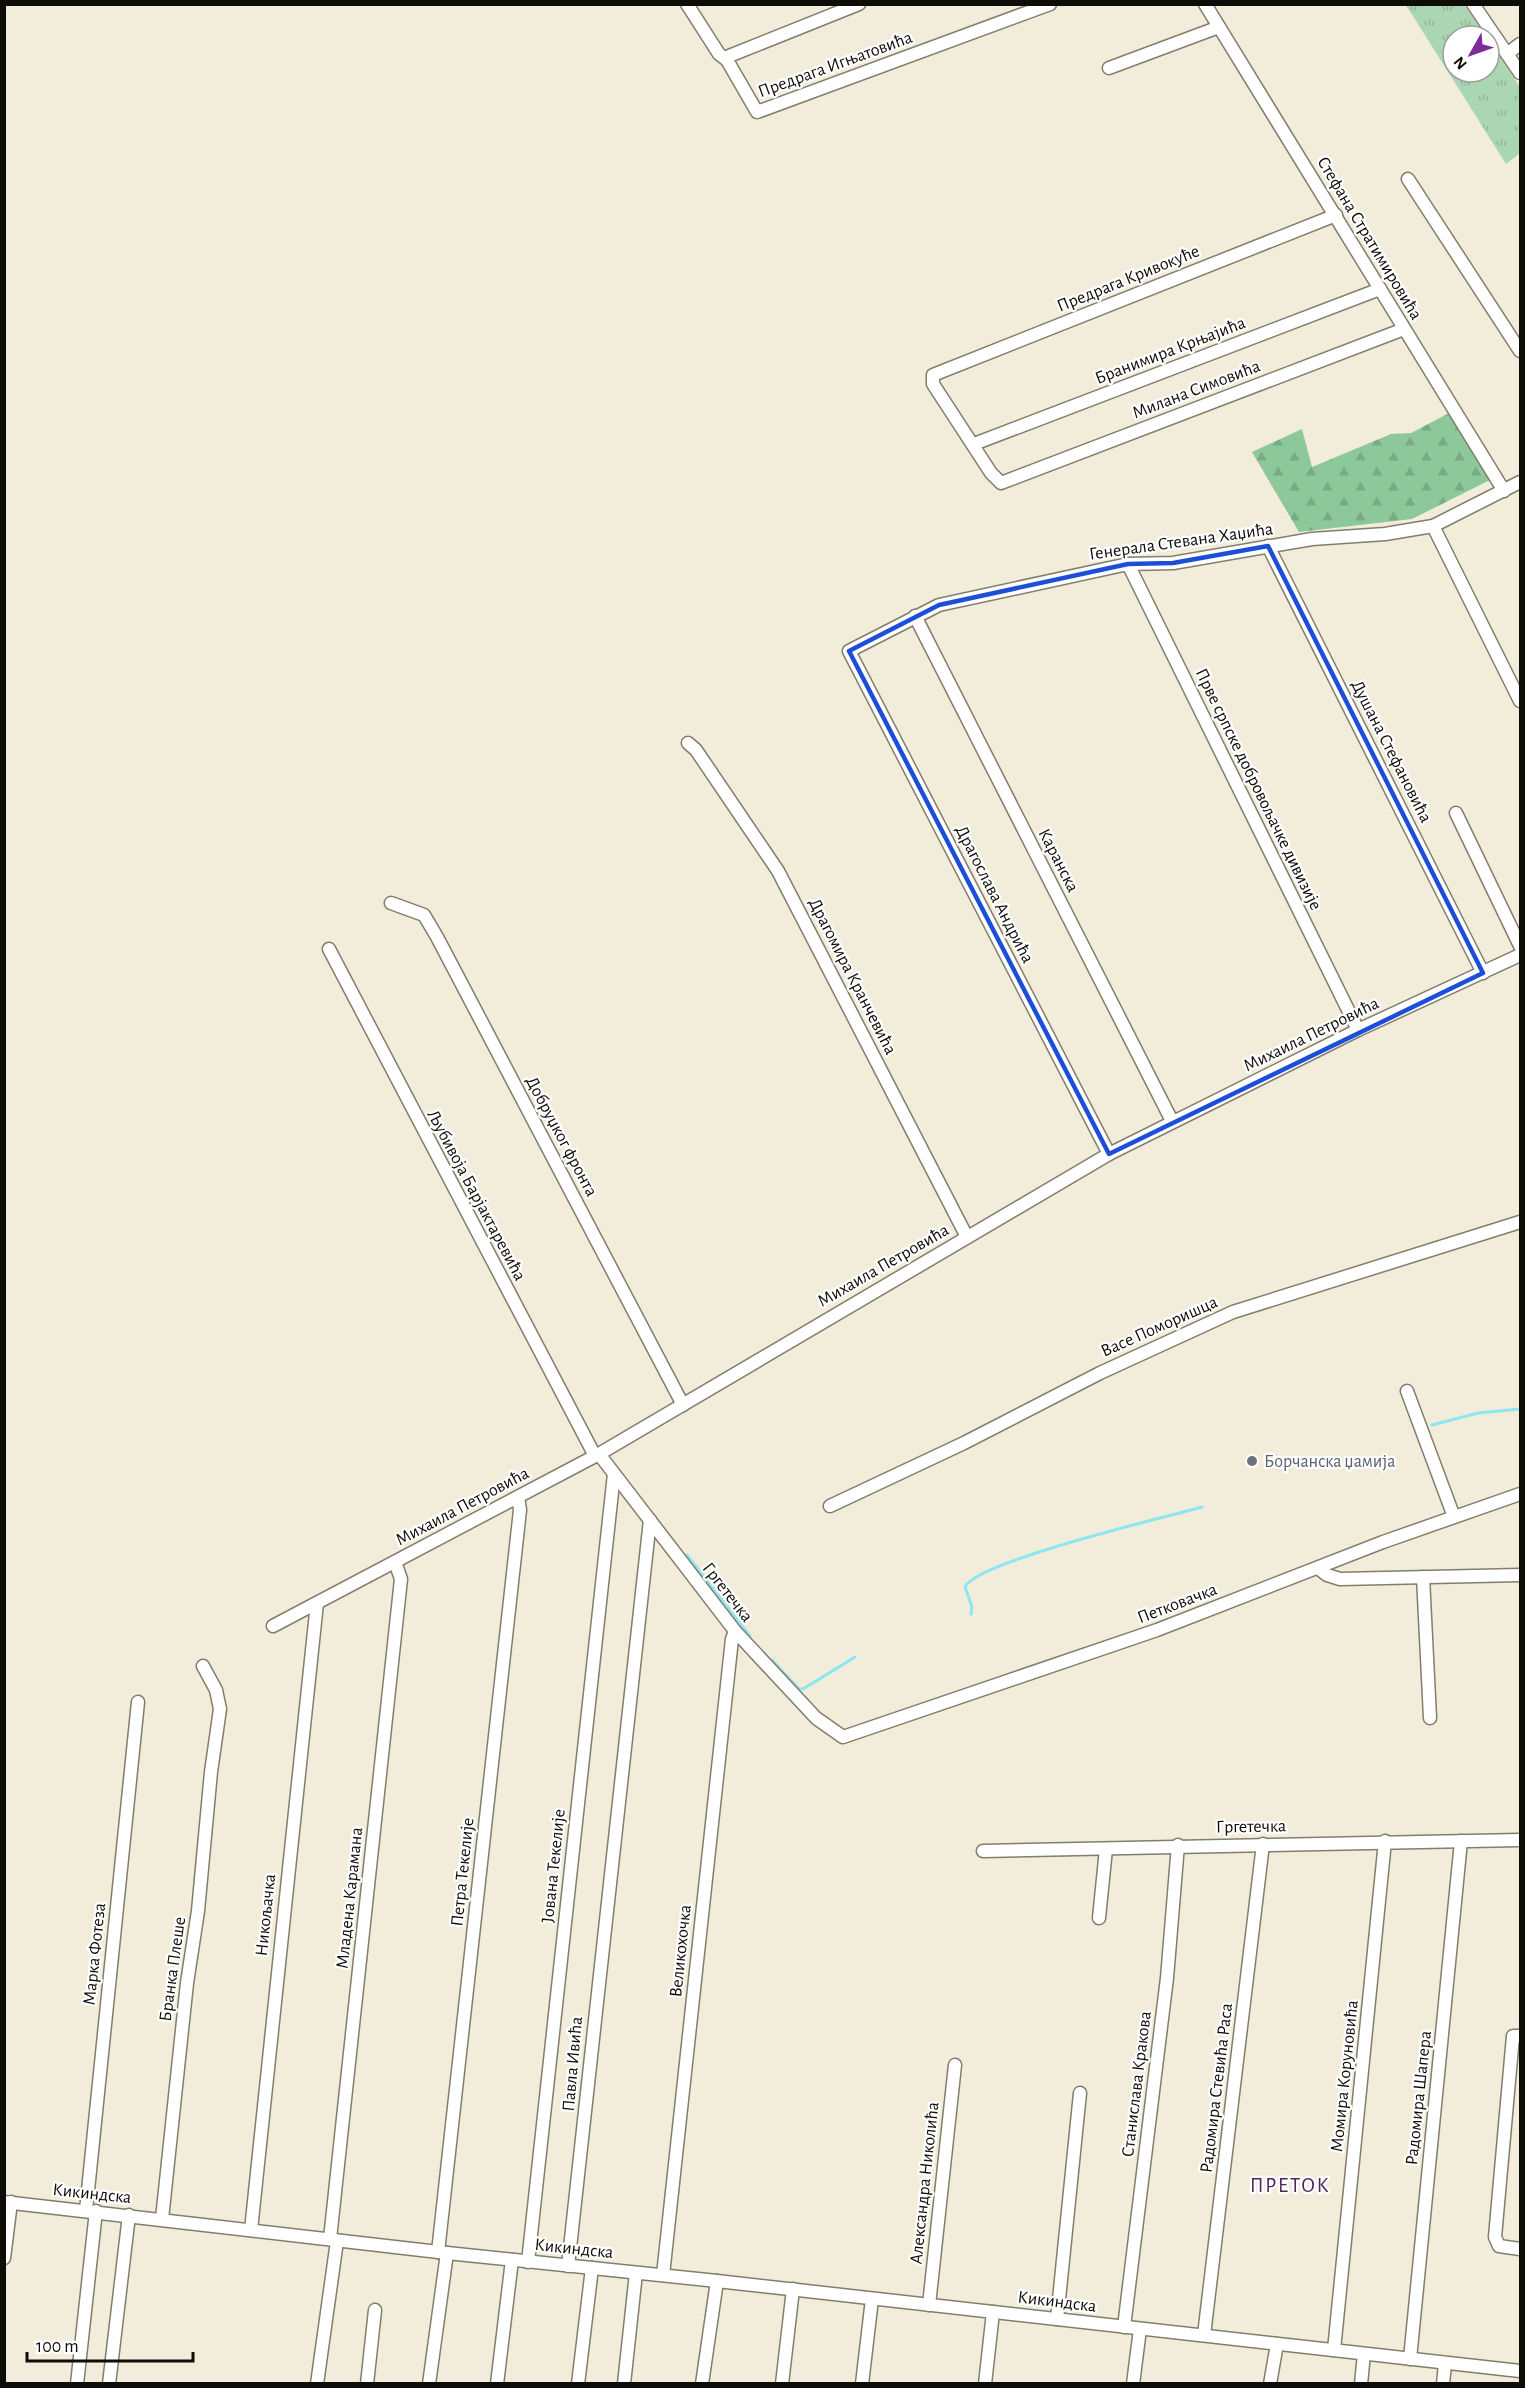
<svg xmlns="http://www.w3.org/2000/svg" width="1525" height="2388" font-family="'Alegreya Sans',sans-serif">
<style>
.grass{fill:url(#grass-tufts)}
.forest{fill:url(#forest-firs)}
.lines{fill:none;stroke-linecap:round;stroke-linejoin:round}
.stream{stroke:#8ce6f4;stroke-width:3}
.minor-casing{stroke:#827d6c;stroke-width:15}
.minor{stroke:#fff;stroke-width:12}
.marked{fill:none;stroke:#1d4ed8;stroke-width:4.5;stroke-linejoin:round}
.worship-dot{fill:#6b7280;stroke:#fff;stroke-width:2}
.labels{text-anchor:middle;stroke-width:4.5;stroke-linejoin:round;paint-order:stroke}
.street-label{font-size:18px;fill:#0e0c06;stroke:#fff}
.worship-label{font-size:18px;fill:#5b616d;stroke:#fff;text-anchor:start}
.quarter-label{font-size:21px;letter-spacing:1.5px;fill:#4c255b;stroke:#fff}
</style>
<defs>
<pattern id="grass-tufts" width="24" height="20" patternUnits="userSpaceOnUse" patternTransform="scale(1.5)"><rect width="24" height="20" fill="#aad6b3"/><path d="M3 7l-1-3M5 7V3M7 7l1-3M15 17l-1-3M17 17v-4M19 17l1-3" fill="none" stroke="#91b698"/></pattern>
<pattern id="forest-firs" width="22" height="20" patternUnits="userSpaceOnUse" patternTransform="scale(1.5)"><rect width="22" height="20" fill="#8dc89a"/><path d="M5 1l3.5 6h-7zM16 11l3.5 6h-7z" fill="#78ab83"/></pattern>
</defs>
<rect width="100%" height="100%" fill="#f2ecda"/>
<polygon class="grass" points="1406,5 1464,5 1486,36 1453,36 1453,72 1489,72 1489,41 1520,87 1520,153 1506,164"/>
<polygon class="forest" points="1449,413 1490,480 1412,519 1299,532 1252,452 1302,429 1312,467 1391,434 1411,433"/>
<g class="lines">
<g class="stream">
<polyline points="1432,1425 1478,1413 1520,1409"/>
<polyline points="687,1555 750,1636"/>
<path d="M971 1614 972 1607 965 1587C975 1562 1166 1517 1202 1507"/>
<polyline points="772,1660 799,1689 803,1689 855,1657"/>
</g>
<defs>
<g id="minor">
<polyline points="687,4 719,54 727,60"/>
<polyline points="859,4 729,56 727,60 757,112 1050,4"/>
<polyline points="1205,4 1504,491"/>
<polyline points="1473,4 1520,73"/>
<polyline points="1507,54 1520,44"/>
<polyline points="1109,68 1219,27"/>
<polyline points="1408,179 1520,351"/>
<polyline points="1336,215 933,375 933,384 991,473 1001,483 1404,329"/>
<polyline points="974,444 1380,289"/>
<polyline points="1433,526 1520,701"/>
<polyline points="1268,546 1483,973"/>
<polyline points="1128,564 1358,1030"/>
<polyline points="915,616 1172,1121"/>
<polyline points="688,743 696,750 778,871 967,1237"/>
<polyline points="1456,813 1520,946"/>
<polyline points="391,903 424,915 437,937 683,1405"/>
<polyline points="329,949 595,1456"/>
<polyline points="1109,1154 849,651 939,605 1128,564 1173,563 1312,539 1385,534 1433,526 1520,482"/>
<polyline points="1407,1391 1454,1517"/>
<polyline points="599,1454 735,1631 816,1718 843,1737 1157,1630 1383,1542 1520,1494"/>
<polyline points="830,1506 964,1443 1100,1373 1233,1312 1520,1222"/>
<polyline points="1318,1568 1327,1575 1340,1579 1520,1575"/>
<polyline points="1423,1577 1430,1718"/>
<polyline points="273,1626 599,1454 1109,1154 1358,1030 1520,955"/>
<polyline points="983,1851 1520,1840"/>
<polyline points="1099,1918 1106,1849"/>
<polyline points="1520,2036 1513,2036 1495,2237 1499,2246 1520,2249"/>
<polyline points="4,2202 447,2253 717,2281 1520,2371"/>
<polyline points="86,2210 138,1702"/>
<polyline points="162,2219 187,1983 198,1911 211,1772 220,1709 216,1690 203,1666"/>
<polyline points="251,2230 317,1603"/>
<polyline points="330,2239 401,1579 395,1562"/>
<polyline points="438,2252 520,1510 518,1497"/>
<polyline points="4,2258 11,2202"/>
<polyline points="528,2262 614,1474"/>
<polyline points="568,2266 650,1520"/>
<polyline points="663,2275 732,1639 735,1631"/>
<polyline points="929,2305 955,2065"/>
<polyline points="1057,2319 1080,2093"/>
<polyline points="1124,2327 1167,1978 1178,1845"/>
<polyline points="1204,2335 1263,1844"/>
<polyline points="1334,2350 1385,1841"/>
<polyline points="1410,2359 1461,1841"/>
<polyline points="77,2384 96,2211"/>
<polyline points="109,2384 129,2215"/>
<polyline points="317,2384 337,2241"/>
<polyline points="367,2384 375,2310"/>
<polyline points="429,2384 447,2253"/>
<polyline points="497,2384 512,2260"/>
<polyline points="578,2384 592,2268"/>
<polyline points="624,2384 636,2273"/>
<polyline points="702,2384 717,2281"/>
<polyline points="782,2384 793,2289"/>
<polyline points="862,2384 872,2299"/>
<polyline points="985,2384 993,2312"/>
<polyline points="1133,2384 1140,2329"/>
<polyline points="1270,2384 1277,2344"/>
<polyline points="1361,2384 1364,2354"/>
<polyline points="1443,2384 1445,2364"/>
</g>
</defs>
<use href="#minor" class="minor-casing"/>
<use href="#minor" class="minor"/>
</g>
<path class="marked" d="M1268 546 1483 973 1109 1154 849 651 939 605 1128 564 1173 563Z"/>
<circle class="worship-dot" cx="1252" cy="1461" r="6"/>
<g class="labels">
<g class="street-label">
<text transform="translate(835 64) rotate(-20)" y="6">Предрага Игњатовића</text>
<text transform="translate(1370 238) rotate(59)" y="6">Стефана Стратимировића</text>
<text transform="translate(1128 278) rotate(-22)" y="6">Предрага Кривокуће</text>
<text transform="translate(1170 350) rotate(-21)" y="6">Бранимира Крњајића</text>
<text transform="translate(1196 389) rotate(-21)" y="6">Милана Симовића</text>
<text transform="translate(1181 541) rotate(-8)" y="6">Генерала Стевана Хаџића</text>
<text transform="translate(1392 751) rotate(63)" y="6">Душана Стефановића</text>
<text transform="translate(1259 789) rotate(64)" y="6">Прве српске добровољачке дивизије</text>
<text transform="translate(1059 860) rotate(63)" y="6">Каранска</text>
<text transform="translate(995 894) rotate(63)" y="6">Драгослава Андрића</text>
<text transform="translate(853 976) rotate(63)" y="6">Драгомира Кранчевића</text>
<text transform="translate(1311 1034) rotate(-26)" y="6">Михаила Петровића</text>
<text transform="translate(562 1136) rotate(62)" y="6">Добруџког фронта</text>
<text transform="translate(477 1195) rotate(62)" y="6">Љубивоја Барјактаревића</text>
<text transform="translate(883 1265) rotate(-30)" y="6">Михаила Петровића</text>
<text transform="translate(1159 1326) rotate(-24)" y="6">Васе Поморишца</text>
<text transform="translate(462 1506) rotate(-28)" y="6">Михаила Петровића</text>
<text transform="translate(728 1592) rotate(52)" y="6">Гргетечка</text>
<text transform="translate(1177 1603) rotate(-21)" y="6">Петковачка</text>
<text transform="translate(1251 1826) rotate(-1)" y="6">Гргетечка</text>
<text transform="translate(553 1866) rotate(-84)" y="6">Јована Текелије</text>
<text transform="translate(462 1872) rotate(-84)" y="6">Петра Текелије</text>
<text transform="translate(349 1898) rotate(-84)" y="6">Младена Карамана</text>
<text transform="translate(265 1915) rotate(-84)" y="6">Никољачка</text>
<text transform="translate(680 1951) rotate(-84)" y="6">Великохочка</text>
<text transform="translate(94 1954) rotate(-84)" y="6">Марка Фотеза</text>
<text transform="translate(172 1969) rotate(-82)" y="6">Бранка Плеше</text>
<text transform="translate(572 2064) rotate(-85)" y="6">Павла Ивића</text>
<text transform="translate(1344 2076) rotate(-84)" y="6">Момира Коруновића</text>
<text transform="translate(1136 2084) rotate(-83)" y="6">Станислава Кракова</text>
<text transform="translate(1216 2088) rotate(-83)" y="6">Радомира Стевића Раса</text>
<text transform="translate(1418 2098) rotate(-84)" y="6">Радомира Шапера</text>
<text transform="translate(924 2183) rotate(-84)" y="6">Александра Николића</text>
<text transform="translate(92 2193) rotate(6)" y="6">Кикиндска</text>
<text transform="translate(574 2248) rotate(6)" y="6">Кикиндска</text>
<text transform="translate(1057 2301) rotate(7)" y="6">Кикиндска</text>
</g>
<g class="worship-label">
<text x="1264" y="1467">Борчанска џамија</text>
</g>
<g class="quarter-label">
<text x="1290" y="2192">ПРЕТОК</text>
</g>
</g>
<rect width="1525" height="2388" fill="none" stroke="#0e0c06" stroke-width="12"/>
<g transform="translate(1471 54) rotate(230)"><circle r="28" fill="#ffffff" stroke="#9f9e9b" stroke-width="1.5"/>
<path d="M0-4.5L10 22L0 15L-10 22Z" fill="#7e2b9b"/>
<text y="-9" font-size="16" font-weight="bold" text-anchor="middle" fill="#0e0c06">N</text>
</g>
<path d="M27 2352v9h166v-9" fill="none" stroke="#0e0c06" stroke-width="3"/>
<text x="36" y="2352" font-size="18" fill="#0e0c06" stroke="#ffffff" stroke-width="4.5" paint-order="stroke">100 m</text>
</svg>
